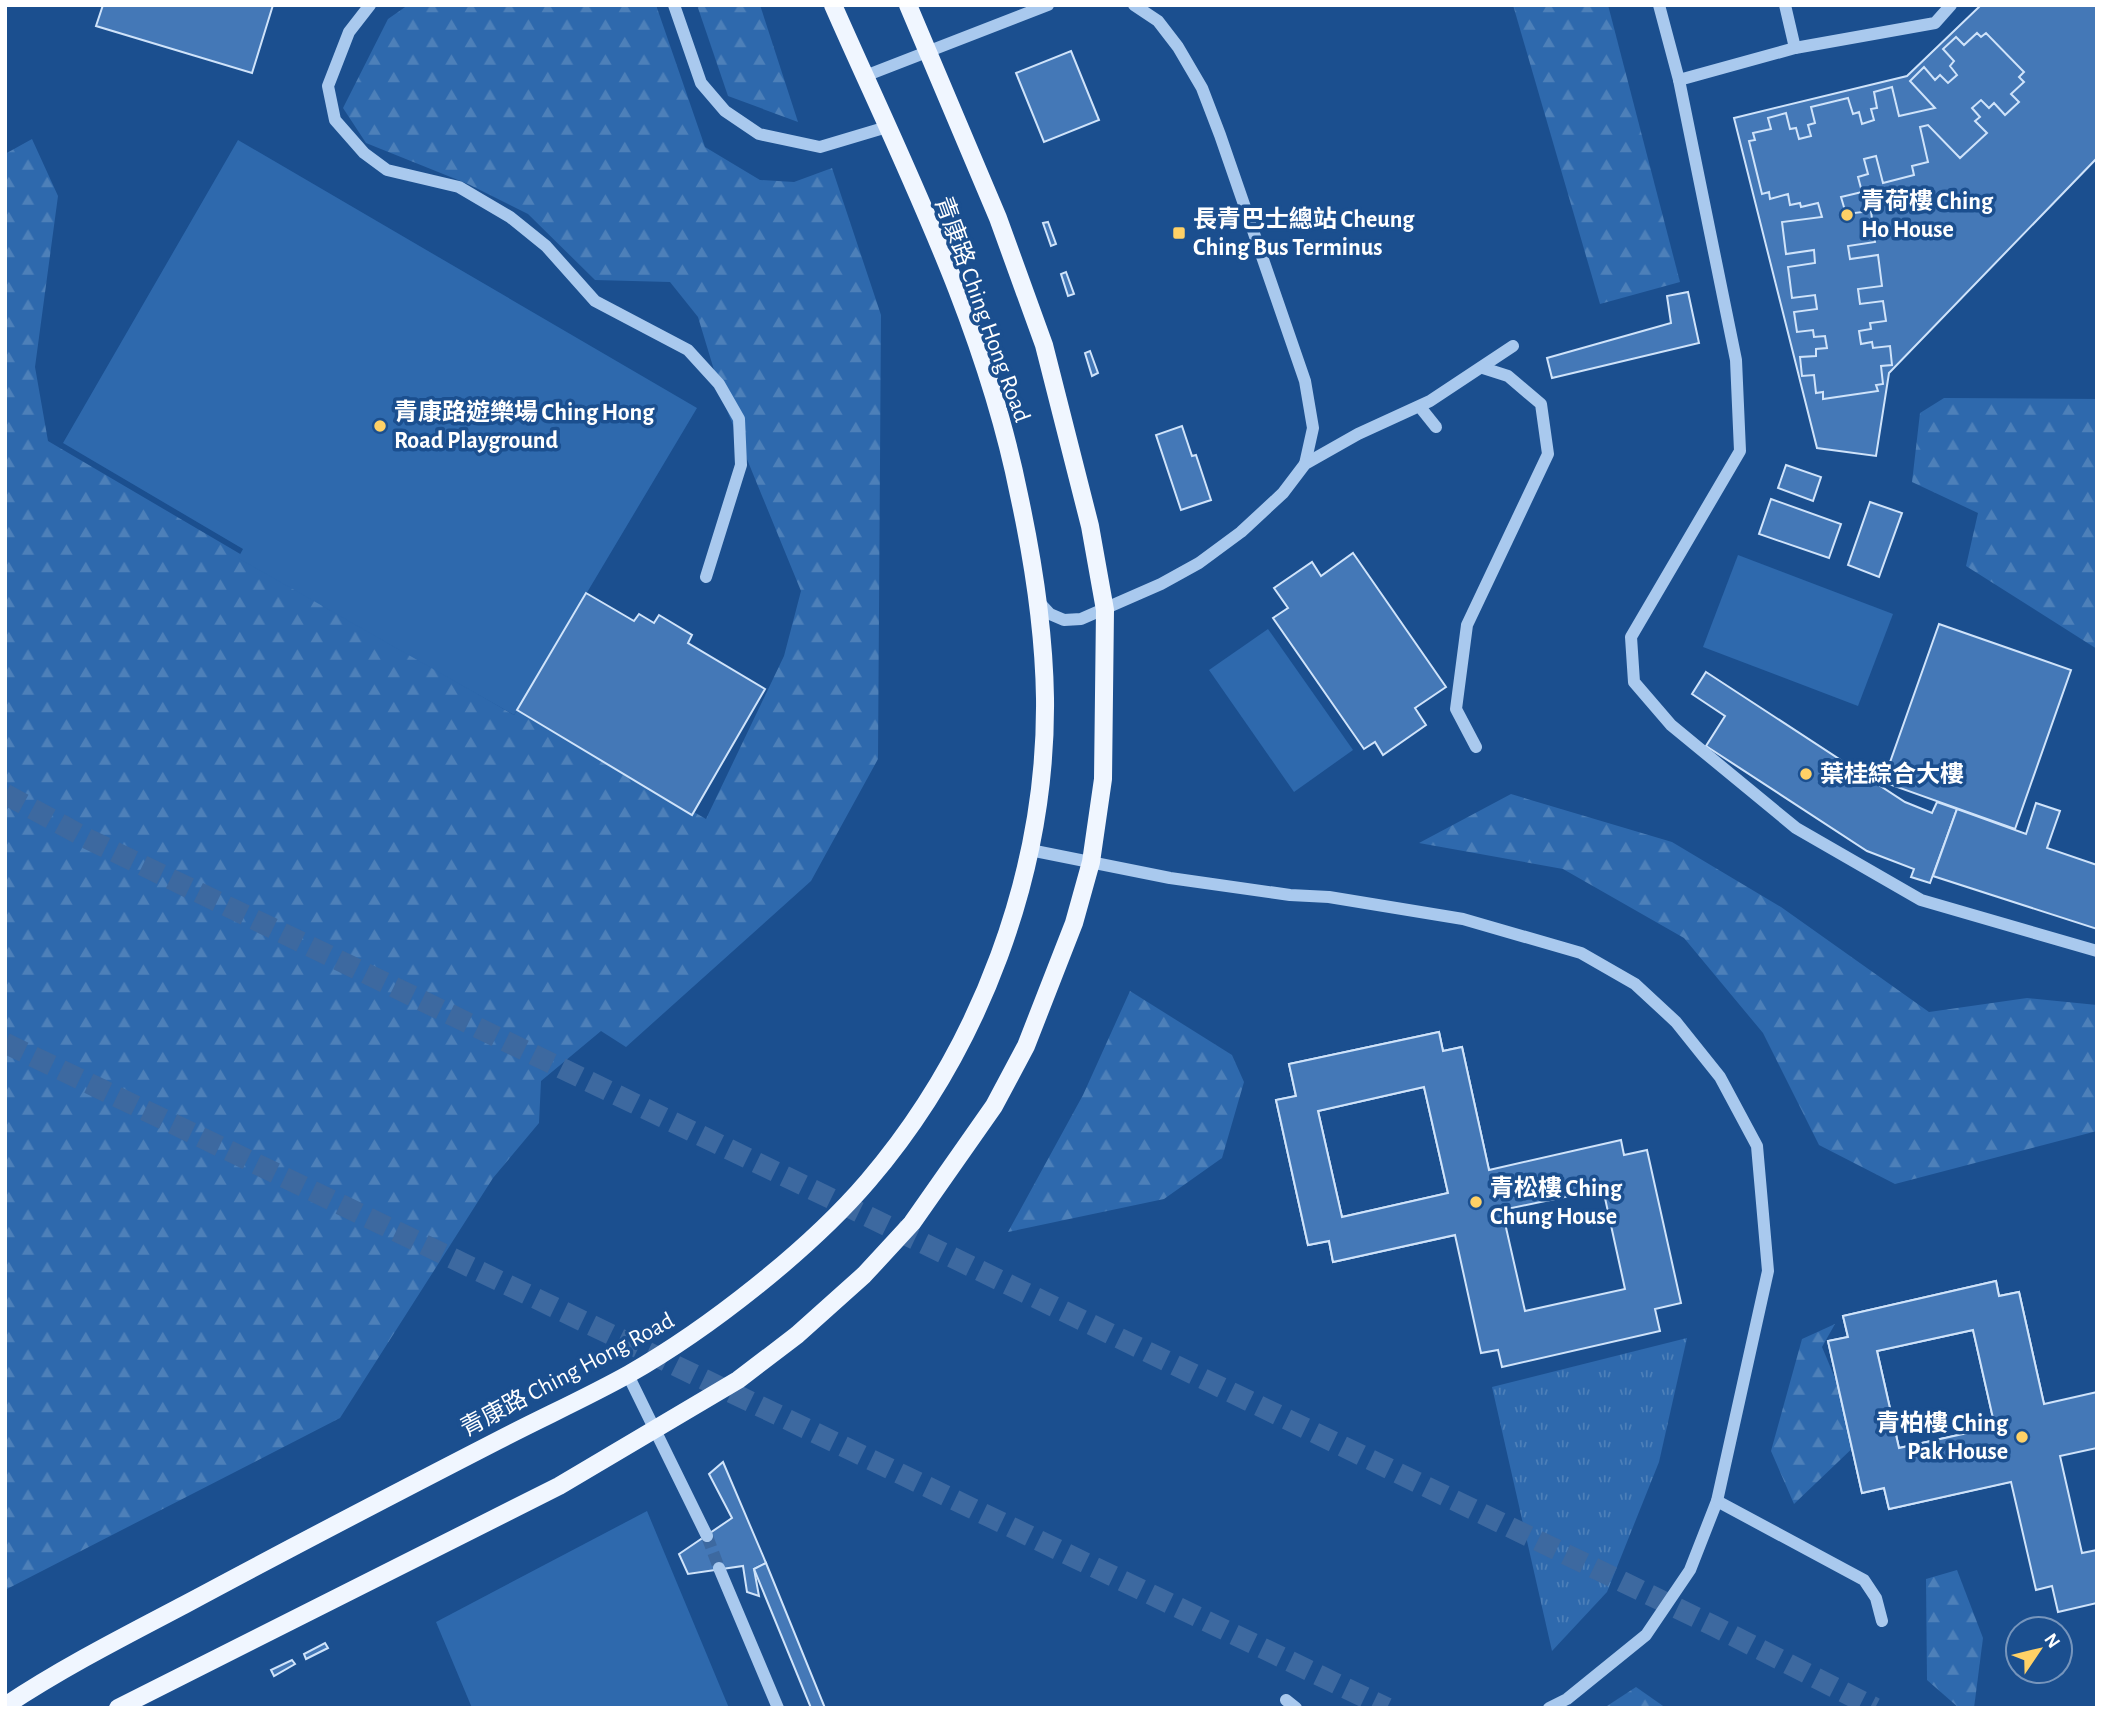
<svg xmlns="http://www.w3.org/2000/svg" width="2102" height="1713" font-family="'Alegreya Sans','Noto Sans TC',sans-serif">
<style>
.grass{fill:url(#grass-tufts)}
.forest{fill:url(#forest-firs)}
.pitch{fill:#2e69ad}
.building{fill:#4478b7;stroke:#cfe3fa;stroke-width:2;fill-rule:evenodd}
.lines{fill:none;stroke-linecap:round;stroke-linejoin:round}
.minor-tunnel{stroke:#3d69a0;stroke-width:12;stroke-dasharray:12 6;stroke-linecap:butt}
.highway-tunnel{stroke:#3d69a0;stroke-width:21;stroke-dasharray:21 10;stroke-linecap:butt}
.minor{stroke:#a9c9ee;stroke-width:12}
.major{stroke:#f0f6ff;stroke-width:18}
.poi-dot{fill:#ffd166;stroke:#1b4f8f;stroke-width:2.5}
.labels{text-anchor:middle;stroke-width:7;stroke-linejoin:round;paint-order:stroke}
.poi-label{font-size:24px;font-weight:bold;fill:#fff;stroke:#1b4f8f;text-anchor:start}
.street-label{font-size:24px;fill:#fff;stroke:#1b4f8f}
</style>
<defs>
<pattern id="grass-tufts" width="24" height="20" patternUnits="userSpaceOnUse" patternTransform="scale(1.75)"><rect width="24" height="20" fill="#2e69ad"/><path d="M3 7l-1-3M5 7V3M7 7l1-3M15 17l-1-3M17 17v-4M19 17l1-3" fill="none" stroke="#4d80b9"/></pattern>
<pattern id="forest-firs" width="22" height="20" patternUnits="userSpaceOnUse" patternTransform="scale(1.75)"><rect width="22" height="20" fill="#2e69ad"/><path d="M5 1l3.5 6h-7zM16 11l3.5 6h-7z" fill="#4d80b9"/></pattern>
</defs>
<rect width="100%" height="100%" fill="#1b4f8f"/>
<polygon class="grass" points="1687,1338 1659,1462 1607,1592 1552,1651 1492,1387"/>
<g class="forest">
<polygon points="408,5 656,5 705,147 760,180 794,182 832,168 881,315 878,759 811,881 626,1047 601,1031 541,1081 539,1123 493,1178 340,1418 5,1590 5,154 32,139 58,196 35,367 48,441 514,715 517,710 706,819 784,656 801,591 724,403 698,317 670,282 595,280 528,214 468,184 366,143 343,108 388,19"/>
<polygon points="697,5 760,5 798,122 728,96"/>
<polygon points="1513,5 1608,5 1680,282 1600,304"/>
<polygon points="1944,398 2097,399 2097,649 1966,566 1978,513 1912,482 1920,413"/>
<polygon points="1511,794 1672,842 1781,907 1929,1012 2027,998 2097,1005 2097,1131 1895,1184 1819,1145 1763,1033 1684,938 1563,869 1419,843"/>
<polygon points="1130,991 1232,1055 1244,1082 1222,1158 1164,1199 1008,1232 1083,1095"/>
<polygon points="1835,1324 1822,1347 1861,1440 1794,1504 1771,1451 1802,1339"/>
<polygon points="1957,1570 1983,1638 1974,1708 1959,1708 1927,1680 1926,1579"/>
<polygon points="1636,1687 1666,1708 1604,1708"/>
</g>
<g class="pitch">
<polygon points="238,140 697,408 514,715 238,558 243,549 63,443"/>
<polygon points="1738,555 1893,614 1858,706 1703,647"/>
<polygon points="1268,629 1353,750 1294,792 1209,670"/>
<polygon points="647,1511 729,1708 472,1708 436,1622"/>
</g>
<g class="building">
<polygon points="103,5 273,5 252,73 96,26"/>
<polygon points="1981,5 2097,5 2097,158 1889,373 1876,456 1817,448 1734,118 1907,76"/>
<polygon points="1977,33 1981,37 1986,33 2024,72 2019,77 2024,82 2011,94 2019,102 2005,115 1994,103 1989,108 1981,100 1972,108 1980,117 1975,121 1987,133 1960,158 1928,125 1920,127 1928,162 1912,166 1914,175 1883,183 1876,156 1864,159 1868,174 1858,177 1862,192 1841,197 1846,214 1871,211 1875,242 1848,246 1850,259 1878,255 1882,286 1858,289 1860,304 1883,301 1886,321 1870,323 1871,329 1859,331 1861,344 1872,342 1873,348 1890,346 1892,365 1881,366 1883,384 1876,385 1878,391 1823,399 1823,392 1816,393 1814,375 1802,376 1800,357 1816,356 1816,349 1827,348 1825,336 1814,337 1813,330 1797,332 1794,312 1817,309 1815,295 1792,298 1788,267 1815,263 1814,250 1786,254 1782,222 1822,217 1818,203 1801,207 1800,203 1790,205 1788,194 1770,199 1769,192 1762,194 1749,141 1755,140 1753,133 1771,129 1768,118 1786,113 1790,129 1796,128 1799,139 1811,136 1808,125 1815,123 1811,107 1848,98 1853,114 1859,112 1862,124 1874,120 1871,109 1877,108 1874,92 1892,87 1899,116 1935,108 1910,81 1924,67 1935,80 1940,75 1948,83 1957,75 1950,66 1954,61 1943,49 1956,37 1964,45"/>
<polygon points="1071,51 1099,120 1044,142 1016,73"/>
<polygon points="1048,222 1056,244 1051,246 1043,223"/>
<polygon points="1066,272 1074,294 1068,296 1061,274"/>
<polygon points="1688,292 1699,343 1552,378 1547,358 1671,323 1667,296"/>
<polygon points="1090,351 1098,373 1092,376 1085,353"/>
<polygon points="1182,426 1192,456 1196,455 1211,500 1181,510 1156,435"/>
<polygon points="1786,465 1821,477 1813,501 1778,488"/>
<polygon points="1771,499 1841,524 1829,558 1759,534"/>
<polygon points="1870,502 1902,513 1879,577 1848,565"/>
<polygon points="1353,553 1446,687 1415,708 1426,725 1383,755 1375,742 1364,749 1273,618 1288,608 1274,588 1312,562 1321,576"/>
<polygon points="586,593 634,621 639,614 654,623 659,615 692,635 688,643 765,689 692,815 517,710"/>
<polygon points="1939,624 2071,670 2015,829 1883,782"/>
<polygon points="1706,672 1905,802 1932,813 1937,802 1957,809 1930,883 1911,877 1914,869 1867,851 1706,746 1725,716 1692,694"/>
<polygon points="2036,803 2060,811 2047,848 2097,865 2097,929 1933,876 1957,809 2026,834"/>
<path d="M1439 1032 1443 1051 1462 1047 1501 1225 1333 1262 1329 1241 1308 1245 1276 1100 1296 1096 1289 1064ZM1424 1087 1448 1193 1342 1217 1318 1111Z"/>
<path d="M1439 1032 1443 1051 1462 1047 1489 1170 1621 1140 1624 1155 1647 1150 1681 1303 1655 1309 1660 1331 1502 1367 1498 1350 1481 1353 1455 1235 1333 1262 1329 1241 1308 1245 1276 1100 1296 1096 1289 1064ZM1424 1087 1448 1193 1342 1217 1318 1111ZM1603 1189 1625 1289 1525 1311 1502 1210Z"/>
<path d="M1996 1281 1999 1296 2019 1292 2059 1471 1889 1509 1884 1488 1862 1493 1828 1341 1848 1337 1843 1316ZM1973 1330 1995 1427 1899 1448 1877 1351Z"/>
<path d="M1996 1281 1999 1296 2019 1292 2044 1404 2097 1392V1448L2060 1456 2082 1553 2097 1550V1603L2058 1612 2052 1586 2036 1590 2011 1482 1889 1509 1884 1488 1862 1493 1828 1341 1848 1337 1843 1316ZM1973 1330 1995 1427 1899 1448 1877 1351Z"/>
<polygon points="723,1462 766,1563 754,1569 759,1596 747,1592 743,1566 688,1574 679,1554 732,1518 709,1474"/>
<polygon points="766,1563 825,1708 811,1708 754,1569"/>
<polygon points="325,1643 328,1648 306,1659 304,1654"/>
<polygon points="292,1660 295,1664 274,1676 271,1670"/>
</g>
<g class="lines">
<polyline class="minor-tunnel" points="707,1536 719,1568"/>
<g class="highway-tunnel">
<polyline points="5,794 86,838 1714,1626 1875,1708"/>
<polyline points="5,1043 1387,1708"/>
</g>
<g class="minor">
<polyline points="370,5 349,32 328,86 335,120 364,153 387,170 459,187 510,217 546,246 595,301 688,350 719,384 739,419 741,465 706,577"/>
<polyline points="674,5 701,83 725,111 759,134 820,147 887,127"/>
<polyline points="1134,5 1158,21 1178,47 1202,88 1220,135 1305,381 1313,428 1305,464"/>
<polyline points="1659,5 1679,80 1736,360 1740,451 1631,637 1634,682 1671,725 1796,828 1921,900 2097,951"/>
<polyline points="1785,5 1795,48"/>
<polyline points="865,76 1048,5"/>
<polyline points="1679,80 1795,48 1935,23 1951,5"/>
<polyline points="1420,407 1436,427"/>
<polyline points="1038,601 1050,614 1064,620 1081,619 1161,584 1199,563 1241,532 1283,493 1305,464 1358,434 1430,401 1513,346"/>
<polyline points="1476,747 1456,709 1467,625 1548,454 1541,404 1508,376 1483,368"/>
<polyline points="1030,850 1170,878 1290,895 1329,897 1463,919 1581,953 1635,984 1676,1022 1720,1077 1757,1146 1768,1271 1717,1501 1690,1570 1646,1635 1567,1699 1549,1708"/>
<polyline points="628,1375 707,1536"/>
<polyline points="1717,1501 1864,1580 1876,1598 1882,1621"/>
<polyline points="719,1568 778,1708"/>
<polyline points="1286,1700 1296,1708"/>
</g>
<g class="major">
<path d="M5 1706C62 1668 123 1637 184 1605 288 1549 392 1495 497 1441 541 1418 586 1398 629 1374 708 1329 809 1250 868 1181 980 1050 1047 872 1045 698 1044 632 1033 560 1019 495 985 324 903 164 833 5"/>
<polyline points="118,1708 559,1486 738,1380 797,1335 864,1275 912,1223 994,1106 1026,1046 1074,923 1091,862 1103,779 1105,610 1090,526 1044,345 998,218 908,5"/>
</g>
</g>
<g class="poi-dot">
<circle cx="1847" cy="215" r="7"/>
<rect x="1172" y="226" width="14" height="14" rx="3.5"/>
<circle cx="380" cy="426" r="7"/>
<circle cx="1806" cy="774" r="7"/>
<circle cx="1476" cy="1202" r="7"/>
<circle cx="2022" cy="1437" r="7"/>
</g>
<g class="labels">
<g class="poi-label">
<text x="1861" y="209">青荷樓 Ching<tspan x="1861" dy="28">Ho House</tspan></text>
<text x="1193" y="227">長青巴士總站 Cheung<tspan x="1193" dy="28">Ching Bus Terminus</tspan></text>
<text x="394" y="420">青康路遊樂場 Ching Hong<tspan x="394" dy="28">Road Playground</tspan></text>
<text x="1820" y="782">葉桂綜合大樓</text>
<text x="1490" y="1196">青松樓 Ching<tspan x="1490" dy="28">Chung House</tspan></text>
<text x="2008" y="1431" text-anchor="end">青柏樓 Ching<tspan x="2008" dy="28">Pak House</tspan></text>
</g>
<g class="street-label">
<text transform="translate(983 309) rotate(70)" y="8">青康路 Ching Hong Road</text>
<text transform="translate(567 1374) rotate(-28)" y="8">青康路 Ching Hong Road</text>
</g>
</g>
<rect width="2102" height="1713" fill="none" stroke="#ffffff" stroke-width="14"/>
<g transform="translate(2039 1650) rotate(55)"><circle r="33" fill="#1b4f8f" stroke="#7695bc" stroke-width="2"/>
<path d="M0-5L12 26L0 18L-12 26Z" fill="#ffd166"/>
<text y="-10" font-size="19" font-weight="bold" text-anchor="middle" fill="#ffffff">N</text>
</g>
</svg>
